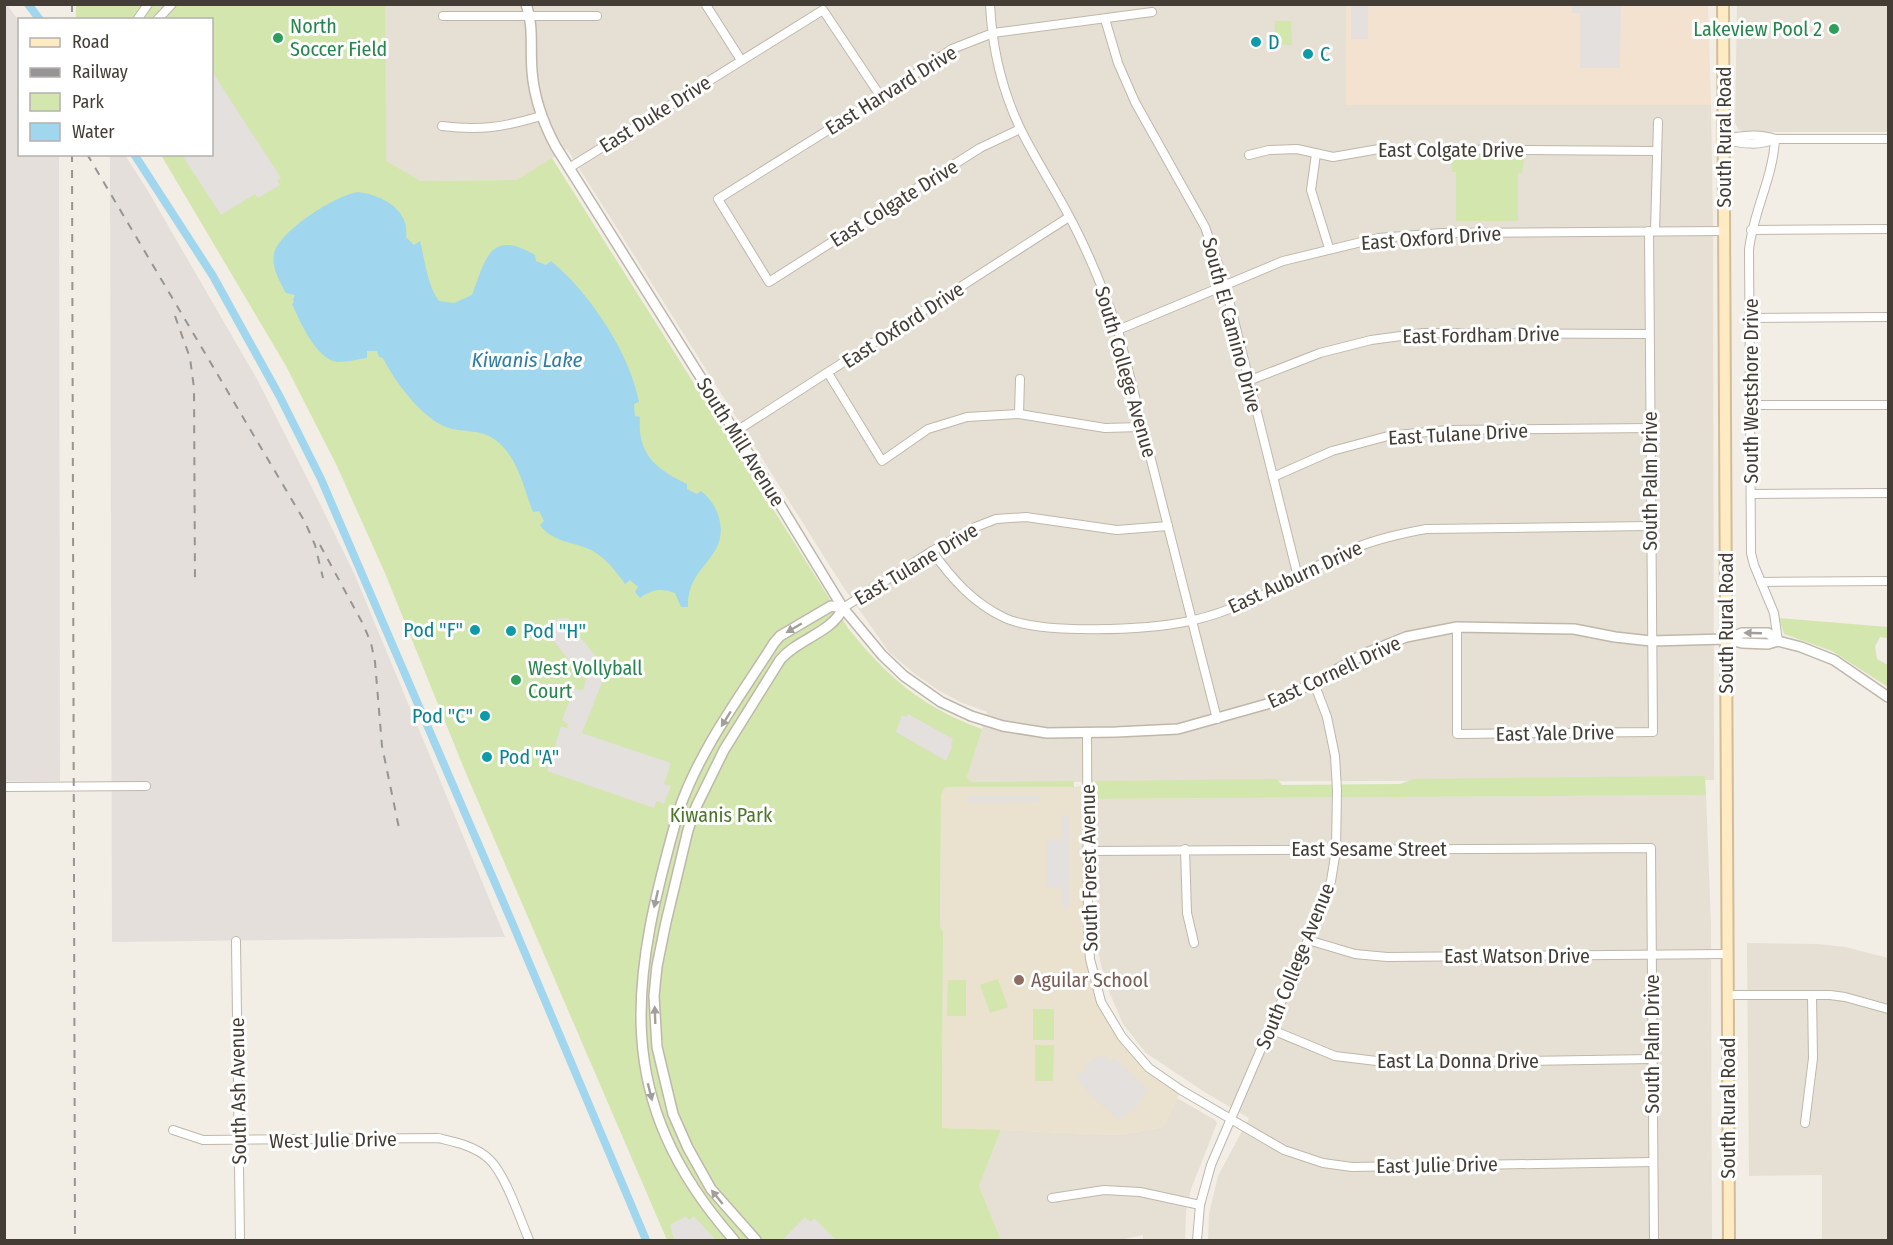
<svg xmlns="http://www.w3.org/2000/svg" width="1893" height="1245" font-family="'Fira Sans Condensed',sans-serif">
<style>
.residential{fill:#e6dfd3}
.commercial{fill:#f4e2d0}
.industrial{fill:#e4dfda}
.education{fill:#ebe1cf}
.green{fill:#d2e6ae}
.parking{fill:#e3e0dd}
.water{fill:#a1d6ef}
.lines{fill:none;stroke-linecap:round;stroke-linejoin:round}
.canal{stroke:#a1d6ef;stroke-width:8}
.minor-casing{stroke:#c0b7ab;stroke-width:10}
.tertiary-casing{stroke:#c0b7ab;stroke-width:12}
.secondary-casing{stroke:#d2bd95;stroke-width:14}
.minor{stroke:#fff;stroke-width:8}
.tertiary{stroke:#fff;stroke-width:9}
.secondary{stroke:#feebc3;stroke-width:10}
.rail{stroke:#959595;stroke-width:2;stroke-dasharray:8 8;stroke-linecap:butt}
.oneway{fill:#a29e9a}
.leisure-dot{fill:#2e9e5b;stroke:#fff;stroke-width:2}
.culture-dot{fill:#0f9aa8;stroke:#fff;stroke-width:2}
.education-dot{fill:#8d6e63;stroke:#fff;stroke-width:2}
.labels{text-anchor:middle;stroke-width:6;stroke-linejoin:round;paint-order:stroke}
.leisure-label{font-size:20px;fill:#27864d;stroke:#fff;text-anchor:start}
.culture-label{font-size:20px;fill:#0d838f;stroke:#fff;text-anchor:start}
.street-label{font-size:20px;fill:#443d35;stroke:#fff}
.park-label{font-size:20px;fill:#4c7529;stroke:#fff}
.education-label{font-size:20px;fill:#785e54;stroke:#fff;text-anchor:start}
.water-label{font-size:21px;font-style:italic;fill:#2e7da7;stroke:#fff}
</style>
<rect width="100%" height="100%" fill="#f2ede5"/>
<g class="residential">
<polygon points="385,5 1346,5 1347,105 1711,105 1713,229 1714,780 971,782 967,777 987,712 960,702 938,690 915,674 889,652 842,585 567,149 518,180 421,181 385,161"/>
<polygon points="1737,5 1888,5 1888,132 1746,132 1739,130 1735,123"/>
<polygon points="1706,795 1711,925 1712,1240 1208,1240 1209,1214 1218,1176 1249,1118 1206,1093 1146,1053 1123,1024 1105,982 1097,946 1095,799"/>
<polygon points="1747,943 1817,944 1845,947 1888,958 1888,1240 1822,1240 1822,1175 1749,1176"/>
<polygon points="1177,1098 1215,1120 1217,1123 1191,1189 1186,1212 1185,1240 1143,1240 1143,1235 1119,1240 1001,1240 979,1186 1001,1130 1118,1135 1163,1127"/>
</g>
<polygon class="commercial" points="1346,5 1708,5 1711,105 1346,105"/>
<g class="industrial">
<polygon points="4,5 7,5 19,21 20,154 59,155 60,781 5,781"/>
<polygon points="110,155 125,155 148,191 258,381 314,492 354,573 505,937 112,942"/>
</g>
<polygon class="education" points="1087,785 1088,930 1101,1002 1149,1068 1181,1090 1163,1127 1118,1135 942,1128 943,932 940,926 941,795 944,787 1074,787"/>
<g class="green">
<path d="M76 5H385L386 161 421 181 517 180 552 158 848 628C886 676 923 708 982 729L967 777 971 782 1074 781V787H945L941 795 940 926 943 932 942 1128 1001 1130 979 1186 1001 1240H667L465 771 385 573 337 466 286 366 161 155 212 154V20L76 19Z"/>
<polygon points="1275,21 1291,21 1292,45 1274,45"/>
<polygon points="1451,155 1525,155 1522,173 1518,173 1518,221 1456,221 1456,172 1452,172"/>
<polygon points="1779,618 1888,627 1888,638 1880,637 1875,646 1877,659 1888,665 1888,687 1832,651 1784,634"/>
<polygon points="1705,776 1706,795 1095,799 1095,781 1277,779 1282,785 1400,784 1414,779"/>
<polygon points="998,979 1008,1007 990,1013 980,985"/>
<polygon points="948,980 966,980 966,1016 947,1016"/>
<rect x="1033" y="1009" width="21" height="31"/>
<polygon points="1035,1045 1054,1045 1053,1081 1035,1081"/>
</g>
<g class="parking">
<rect x="1351" y="5" width="17" height="34"/>
<polygon points="1572,5 1621,5 1620,68 1580,68 1580,13 1572,13"/>
<polygon points="213,73 281,178 277,180 280,185 258,198 255,194 221,215 182,155 212,154 212,74"/>
<polygon points="568,618 576,625 573,628 607,670 582,733 671,763 664,784 671,786 664,804 657,801 654,808 547,771 561,726 567,728 568,724 562,720 574,689 583,690 588,671 579,663 574,665 570,662 544,629 555,619"/>
<polygon points="908,714 953,739 951,744 952,747 946,761 896,732 902,715 906,717"/>
<polygon points="967,796 1039,796 1039,802 967,803"/>
<polygon points="1062,816 1069,816 1069,907 1062,907 1062,888 1047,888 1047,839 1062,839"/>
<polygon points="1104,1054 1110,1062 1115,1058 1148,1090 1132,1112 1129,1110 1119,1120 1090,1094 1076,1076 1087,1068 1084,1065"/>
<polygon points="686,1216 689,1220 694,1216 716,1240 674,1240 670,1225"/>
<polygon points="805,1217 811,1222 814,1218 836,1240 782,1240"/>
</g>
<path class="water" d="M358 192C381 195 410 209 406 237L414 245 420 241C425 260 427 285 439 301L454 303 472 295C486 258 490 229 535 255L536 261 546 265 551 261C589 292 630 353 639 402L634 404 635 416 640 417C637 454 656 469 687 484V489L697 494 701 491C710 498 716 507 719 518 730 559 686 565 688 607H681L675 593C662 588 652 589 640 598L635 592 638 587 630 580 625 584C615 570 606 558 591 550 574 542 552 542 540 525L544 521 539 511 533 512C524 489 517 454 494 439 482 430 463 432 449 428 423 420 395 382 383 358L379 357 377 351H367V358C358 359 347 362 338 362 316 360 300 321 292 304L294 302 293 300 295 295 286 293C280 282 271 267 274 254 279 231 336 195 358 192Z"/>
<g class="lines">
<g class="canal">
<polyline points="28,4 40,20"/>
<polyline points="134,154 213,276 280,397 321,479 514,927 646,1240"/>
</g>
<defs>
<g id="minor">
<path d="M990 4C992 47 1002 90 1020 128 1035 159 1054 187 1069 216 1089 253 1104 291 1118 330L1217 719"/>
<polyline points="706,5 741,60"/>
<polyline points="443,16 597,16"/>
<polyline points="1105,19 1118,63 1135,102 1205,227 1225,284 1298,577"/>
<polyline points="137,20 148,4"/>
<polyline points="157,20 172,4"/>
<path d="M442 126C480 131 504 127 541 116"/>
<polyline points="1020,129 980,148 769,282 718,199 881,97 952,49 993,33 1152,12"/>
<path d="M1724 139C1740 136 1758 133 1775 139H1888"/>
<path d="M1775 139C1773 178 1753 212 1749 250L1751 553 1754 565 1774 613 1778 641"/>
<path d="M1727 140C1743 144 1759 146 1775 139"/>
<polyline points="1316,154 1311,190 1329,248"/>
<polyline points="1249,155 1269,150 1297,149 1333,157 1379,149 1656,151"/>
<polyline points="569,168 823,10 881,97"/>
<polyline points="1751,230 1888,229"/>
<polyline points="1655,231 1658,122"/>
<polyline points="1751,318 1888,317"/>
<polyline points="1118,330 1283,261 1378,238 1442,233 1724,231"/>
<polyline points="828,373 882,461 928,429 967,417 1019,414 1105,428 1142,427"/>
<polyline points="1248,381 1320,353 1371,340 1423,333 1649,334"/>
<polyline points="1751,405 1888,405"/>
<polyline points="1019,414 1020,379"/>
<polyline points="735,432 1069,217"/>
<polyline points="1273,477 1332,451 1388,436 1447,430 1650,428"/>
<polyline points="1751,494 1888,493"/>
<path d="M932 551C952 579 973 603 1005 618 1043 635 1147 630 1190 621 1209 617 1236 607 1254 599 1290 583 1323 560 1360 546 1381 538 1404 533 1426 529L1650 526"/>
<polyline points="1761,582 1888,581"/>
<polyline points="843,608 932,551 973,528 996,519 1026,517 1117,530 1168,526"/>
<polyline points="1457,627 1457,734 1653,732 1649,231"/>
<polyline points="1087,733 1088,930 1090,959 1101,1002 1122,1037 1149,1068 1181,1090 1284,1150 1323,1163 1352,1167 1653,1162"/>
<polyline points="4,787 146,786"/>
<polyline points="1185,849 1187,913 1194,943"/>
<polyline points="1088,851 1651,848 1654,1240"/>
<polyline points="1308,940 1355,954 1387,957 1727,954"/>
<polyline points="236,941 240,1240"/>
<polyline points="1727,995 1830,995 1845,997 1888,1009"/>
<polyline points="1270,1029 1335,1056 1393,1063 1652,1059"/>
<polyline points="1805,1123 1813,1058 1812,995"/>
<path d="M173 1130 203 1140 438 1138C455 1142 476 1146 490 1160 506 1176 520 1219 529 1240"/>
<polyline points="1052,1198 1104,1190 1140,1192 1200,1205"/>
<polyline points="1197,1240 1200,1205 1211,1165 1308,940 1331,881 1336,850 1337,790 1335,756 1327,717 1314,683"/>
</g>
<g id="tertiary">
<path d="M526 4C534 26 530 48 532 71 534 99 543 123 556 147L762 475 843 608 882 655 904 676 941 702 971 716 1003 726 1047 733 1116 732 1178 729 1267 704 1314 683 1364 654 1406 637 1457 627 1574 629 1615 637 1651 641 1726 639 1742 643 1768 644 1778 641"/>
<polyline points="1727,639 1742,633 1768,633 1778,641 1801,647 1834,660 1888,697"/>
<path d="M734 1240C609 1098 631 979 679 810 700 749 740 697 774 643L780 636 831 606 843 608"/>
<path d="M756 1240 711 1189 688 1148 673 1114 657 1047 654 996 657 966 666 922 688 830 696 807 724 750 780 660C797 639 832 633 843 608"/>
</g>
<polyline id="secondary" points="1723,4 1729,1240"/>
</defs>
<use href="#minor" class="minor-casing"/>
<use href="#tertiary" class="tertiary-casing"/>
<use href="#secondary" class="secondary-casing"/>
<use href="#minor" class="minor"/>
<use href="#tertiary" class="tertiary"/>
<use href="#secondary" class="secondary"/>
<g class="rail">
<polyline points="72,4 72,20"/>
<polyline points="72,154 75,1240"/>
<polyline points="87,154 305,522 315,545 323,578"/>
<polyline points="175,316 190,358 194,388 195,585"/>
<polyline points="320,545 363,624 371,643 375,662 382,746 400,833"/>
</g>
</g>
<defs><path id="oneway-solid" d="M-6-.8H1V-3.2L6.5 0L1 3.2V.8H-6Z" transform="scale(1.5)"/></defs>
<g class="oneway">
<use href="#oneway-solid" transform="translate(794 628) rotate(150)"/>
<use href="#oneway-solid" transform="translate(1753 633) rotate(-178)"/>
<use href="#oneway-solid" transform="translate(726 719) rotate(122)"/>
<use href="#oneway-solid" transform="translate(656 899) rotate(103)"/>
<use href="#oneway-solid" transform="translate(655 1015) rotate(-92)"/>
<use href="#oneway-solid" transform="translate(650 1092) rotate(76)"/>
<use href="#oneway-solid" transform="translate(717 1197) rotate(-129)"/>
</g>
<g class="leisure-dot">
<circle cx="1834" cy="29" r="6"/>
<circle cx="278" cy="38" r="6"/>
<circle cx="516" cy="680" r="6"/>
</g>
<g class="culture-dot">
<circle cx="1256" cy="42" r="6"/>
<circle cx="1308" cy="54" r="6"/>
<circle cx="475" cy="630" r="6"/>
<circle cx="511" cy="631" r="6"/>
<circle cx="485" cy="716" r="6"/>
<circle cx="487" cy="757" r="6"/>
</g>
<circle class="education-dot" cx="1019" cy="980" r="6"/>
<g class="labels">
<g class="leisure-label">
<text x="290" y="33">North<tspan x="290" dy="23">Soccer Field</tspan></text>
<text x="1822" y="36" text-anchor="end">Lakeview Pool 2</text>
<text x="528" y="675">West Vollyball<tspan x="528" dy="23">Court</tspan></text>
</g>
<g class="culture-label">
<text x="1268" y="49">D</text>
<text x="1320" y="61">C</text>
<text x="463" y="637" text-anchor="end">Pod "F"</text>
<text x="523" y="638">Pod "H"</text>
<text x="473" y="723" text-anchor="end">Pod "C"</text>
<text x="499" y="764">Pod "A"</text>
</g>
<g class="street-label">
<text transform="translate(891 90) rotate(-32)" y="7">East Harvard Drive</text>
<text transform="translate(655 114) rotate(-32)" y="7">East Duke Drive</text>
<text transform="translate(1724 137) rotate(-90)" y="7">South Rural Road</text>
<text x="1451" y="157">East Colgate Drive</text>
<text transform="translate(894 203) rotate(-32)" y="7">East Colgate Drive</text>
<text transform="translate(1431 238) rotate(-4)" y="7">East Oxford Drive</text>
<text transform="translate(903 325) rotate(-33)" y="7">East Oxford Drive</text>
<text transform="translate(1232 325) rotate(75)" y="7">South El Camino Drive</text>
<text transform="translate(1481 335) rotate(-1)" y="7">East Fordham Drive</text>
<text transform="translate(1126 372) rotate(74)" y="7">South College Avenue</text>
<text transform="translate(1751 391) rotate(-90)" y="7">South Westshore Drive</text>
<text transform="translate(1458 434) rotate(-3)" y="7">East Tulane Drive</text>
<text transform="translate(741 442) rotate(58)" y="7">South Mill Avenue</text>
<text transform="translate(1650 481) rotate(-90)" y="7">South Palm Drive</text>
<text transform="translate(916 564) rotate(-31)" y="7">East Tulane Drive</text>
<text transform="translate(1295 577) rotate(-25)" y="7">East Auburn Drive</text>
<text transform="translate(1726 623) rotate(-90)" y="7">South Rural Road</text>
<text transform="translate(1334 672) rotate(-25)" y="7">East Cornell Drive</text>
<text transform="translate(1555 733) rotate(-1)" y="7">East Yale Drive</text>
<text x="1369" y="856">East Sesame Street</text>
<text transform="translate(1089 868) rotate(-91)" y="7">South Forest Avenue</text>
<text x="1517" y="963">East Watson Drive</text>
<text transform="translate(1295 966) rotate(-68)" y="7">South College Avenue</text>
<text transform="translate(1652 1044) rotate(-90)" y="7">South Palm Drive</text>
<text x="1458" y="1068">East La Donna Drive</text>
<text transform="translate(238 1091) rotate(-91)" y="7">South Ash Avenue</text>
<text transform="translate(1728 1108) rotate(-90)" y="7">South Rural Road</text>
<text transform="translate(333 1140) rotate(-1)" y="7">West Julie Drive</text>
<text transform="translate(1437 1165) rotate(-1)" y="7">East Julie Drive</text>
</g>
<g class="park-label">
<text x="721" y="822">Kiwanis Park</text>
</g>
<g class="education-label">
<text x="1031" y="987">Aguilar School</text>
</g>
<g class="water-label">
<text x="527" y="367">Kiwanis Lake</text>
</g>
</g>
<rect width="1893" height="1245" fill="none" stroke="#443d35" stroke-width="12"/>
<rect x="18" y="18" width="195" height="138" fill="#ffffff" stroke="#b4b1ae" stroke-width="1.5"/>
<rect x="30" y="38" width="30" height="9" fill="#feebc3" stroke="#b4b1ae" stroke-width="1.5"/>
<text x="72" y="48" font-size="18" fill="#443d35">Road</text>
<rect x="30" y="68" width="30" height="9" fill="#959595" stroke="#b4b1ae" stroke-width="1.5"/>
<text x="72" y="78" font-size="18" fill="#443d35">Railway</text>
<rect x="30" y="93" width="30" height="18" fill="#d2e6ae" stroke="#b4b1ae" stroke-width="1.5"/>
<text x="72" y="108" font-size="18" fill="#443d35">Park</text>
<rect x="30" y="123" width="30" height="18" fill="#a1d6ef" stroke="#b4b1ae" stroke-width="1.5"/>
<text x="72" y="138" font-size="18" fill="#443d35">Water</text>
</svg>
